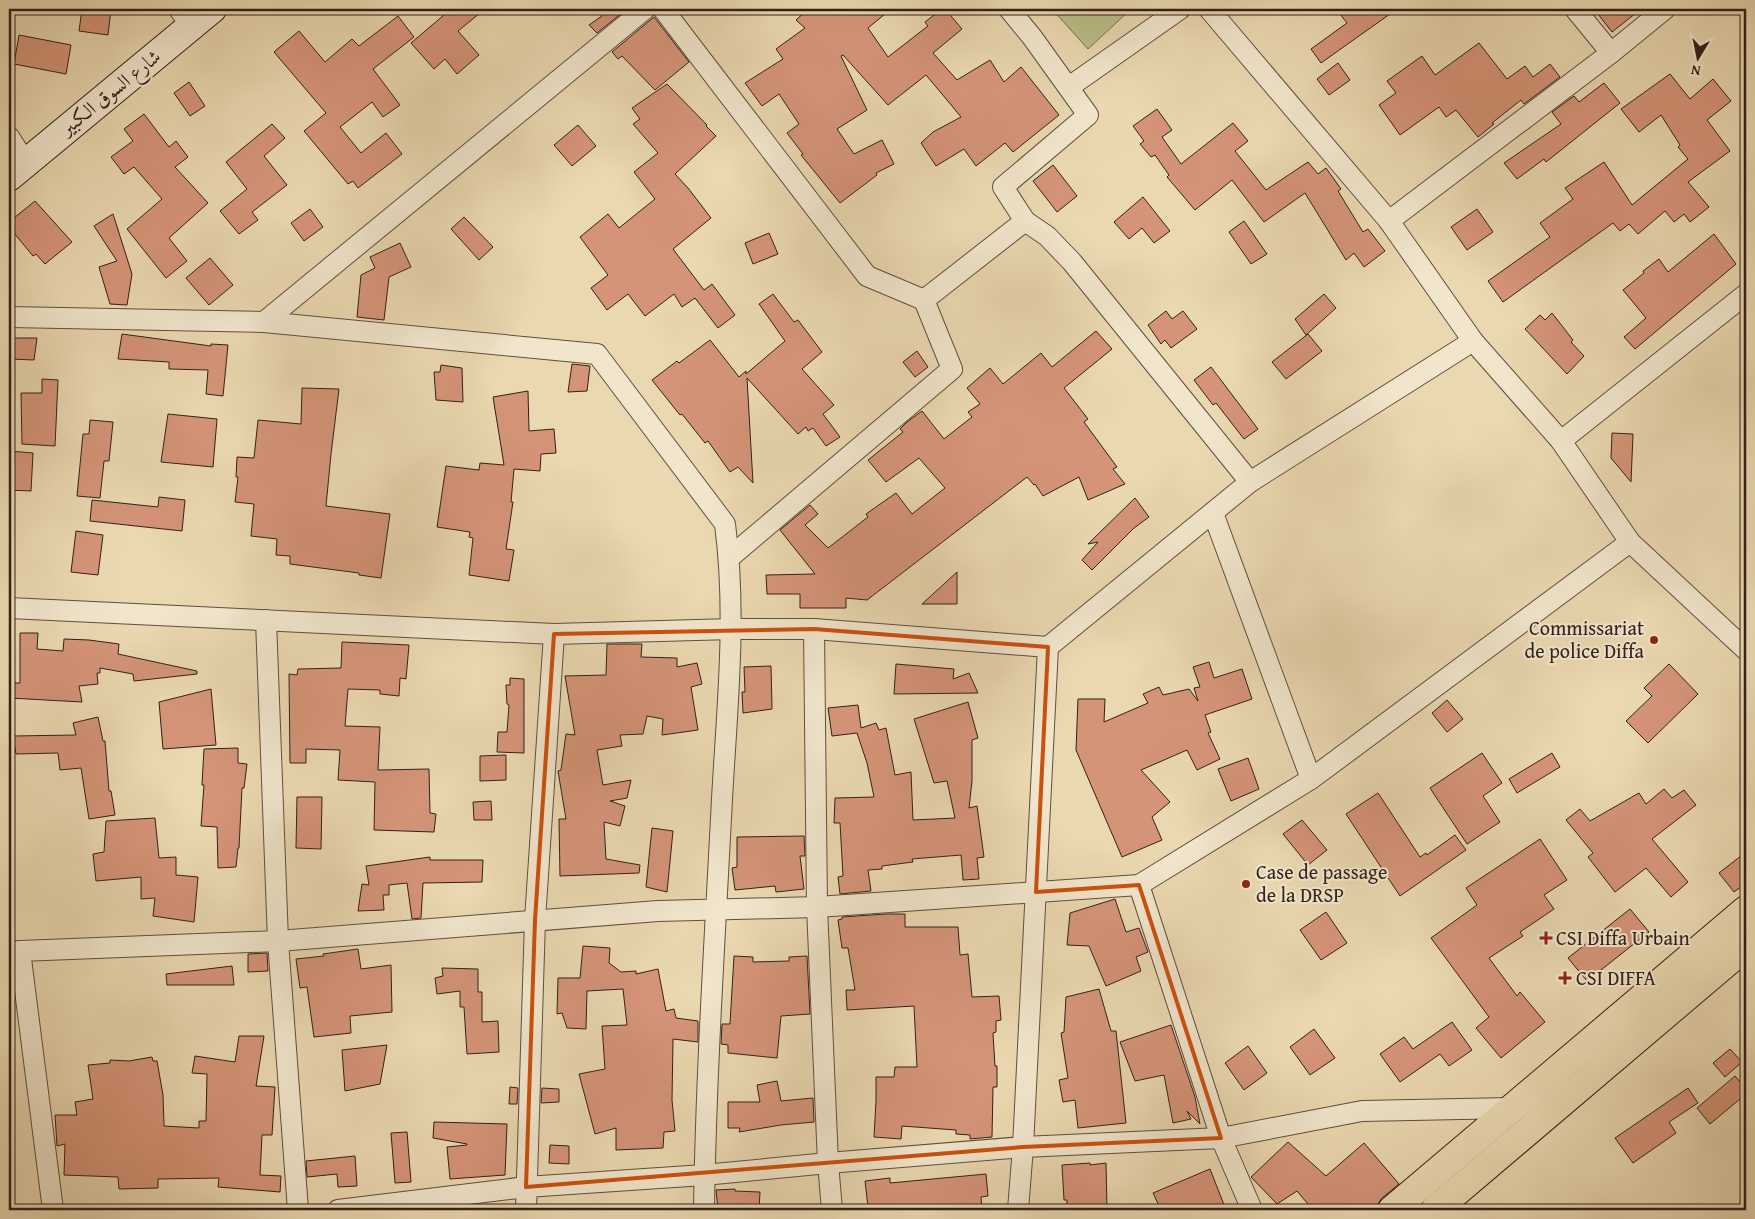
<svg xmlns="http://www.w3.org/2000/svg" width="1755" height="1219" font-family="'Gentium Book Plus',Amiri,serif">
<style>
.green{fill:#babe89;stroke:#766f51}
.building{fill:#d59478;stroke:#312019}
.lines{fill:none;stroke-linecap:round;stroke-linejoin:round}
.street-casing{stroke:#5f4e3f;stroke-width:22}
.secondary-casing{stroke:#312019;stroke-width:30}
.highway-casing{stroke:#312019;stroke-width:30}
.street{stroke:#f1e6cc;stroke-width:20}
.secondary{stroke:#f1e6cc;stroke-width:28}
.highway{stroke:#ead8b0;stroke-width:28}
.marked{fill:none;stroke:#cd500e;stroke-width:4;stroke-linejoin:round}
.poi-dot{fill:#8f2418;stroke:#f1e6cc;stroke-width:2}
.labels{text-anchor:middle;stroke-width:4;stroke-linejoin:round;paint-order:stroke}
.street-label{font-size:20px;fill:#312019;stroke:#f1e6cc}
.poi-label{font-size:20px;fill:#312019;stroke:#f1e6cc;text-anchor:start}
</style>
<rect width="100%" height="100%" fill="#ead8b0"/>
<filter id="stains"><feTurbulence type="fractalNoise" baseFrequency=".004" numOctaves="4"/><feColorMatrix values="0 0 0 0 .2 0 0 0 0 .09 0 0 0 0 .02 0 0 0 .5 -.17"/></filter>
<radialGradient id="worn" r=".72"><stop offset=".6" stop-color="#630" stop-opacity="0"/><stop offset="1" stop-color="#630" stop-opacity=".3"/></radialGradient>
<polygon class="green" points="1052,9 1131,9 1088,49"/>
<g class="building">
<polygon points="82,9 111,9 108,35 79,31"/>
<polygon points="451,9 485,9 458,31 479,55 457,74 445,59 434,69 411,43"/>
<polygon points="596,9 627,9 597,33 589,25 602,16"/>
<polygon points="808,9 891,9 868,28 888,57 928,26 925,22 942,9 945,9 962,29 933,53 957,80 990,60 1004,82 1021,67 1059,115 1013,152 1005,143 976,166 964,149 936,166 921,143 933,132 961,117 952,106 926,75 888,105 843,55 841,56 867,110 837,129 854,154 882,140 894,164 876,173 877,175 840,203 801,155 803,154 787,133 799,124 779,94 762,106 745,83 783,59 776,49 805,28 796,20"/>
<polygon points="1336,9 1397,9 1321,63 1311,49 1347,23"/>
<polygon points="1594,9 1641,9 1612,32"/>
<polygon points="398,16 414,37 373,69 400,105 383,117 372,102 340,127 361,153 386,133 402,154 358,188 353,181 348,184 304,131 326,113 274,52 299,31 325,62 352,39 359,46"/>
<polygon points="654,17 689,62 655,90 622,56 618,59 612,52"/>
<polygon points="19,35 71,45 66,74 14,64"/>
<polygon points="1479,43 1507,79 1525,66 1533,77 1550,64 1560,77 1524,104 1521,100 1492,123 1494,124 1478,137 1456,110 1446,117 1439,107 1400,135 1379,105 1396,93 1387,81 1422,56 1435,75"/>
<polygon points="1338,63 1350,80 1329,95 1317,79"/>
<polygon points="1670,74 1690,99 1713,79 1731,101 1707,120 1730,151 1688,182 1709,207 1690,222 1684,214 1674,222 1665,211 1638,234 1629,224 1620,231 1613,223 1503,302 1488,281 1550,237 1540,223 1573,199 1565,188 1604,162 1632,205 1688,159 1678,147 1680,145 1661,115 1639,132 1621,109"/>
<polygon points="189,82 205,106 190,116 174,93"/>
<polygon points="1604,83 1620,103 1546,162 1544,159 1517,179 1504,163 1561,124 1552,112 1574,96 1579,102"/>
<polygon points="667,84 707,125 706,126 716,136 675,174 688,188 711,218 673,249 704,290 712,284 735,315 718,328 695,298 682,307 674,294 645,316 628,294 607,310 591,288 608,275 580,237 608,214 619,228 655,199 634,172 658,153 633,124 640,119 632,108"/>
<polygon points="1157,109 1172,130 1162,137 1181,164 1233,123 1248,141 1235,151 1266,190 1308,162 1318,174 1326,168 1341,189 1338,191 1363,232 1368,229 1385,251 1364,267 1354,253 1346,260 1305,193 1264,222 1232,180 1195,210 1167,177 1169,175 1155,155 1151,157 1140,144 1144,141 1133,126"/>
<polygon points="144,114 169,147 176,141 188,157 175,167 208,203 169,238 187,261 166,278 127,229 162,199 134,167 124,174 111,157 133,141 124,129"/>
<polygon points="272,124 285,138 264,156 287,185 252,212 258,220 239,234 220,211 247,189 226,162"/>
<polygon points="578,125 596,146 572,166 554,145"/>
<polygon points="1053,165 1077,196 1057,212 1033,181"/>
<polygon points="1143,197 1170,231 1154,243 1142,228 1129,239 1114,222"/>
<polygon points="35,201 72,242 45,264 36,254 33,256 9,227 9,222"/>
<polygon points="310,209 323,227 304,241 291,223"/>
<polygon points="1477,209 1493,232 1467,250 1451,227"/>
<polygon points="113,214 132,274 127,305 110,304 99,267 117,261 94,226"/>
<polygon points="464,217 493,247 479,260 451,229"/>
<polygon points="1244,221 1267,254 1251,264 1229,232"/>
<polygon points="769,233 778,254 753,264 745,243"/>
<polygon points="1714,234 1736,264 1635,349 1624,337 1646,318 1623,290 1644,273 1643,271 1659,259 1668,272"/>
<polygon points="400,243 411,267 389,277 384,320 357,317 361,275 375,268 370,257"/>
<polygon points="210,258 233,285 209,305 186,278"/>
<polygon points="773,294 794,322 798,320 822,352 802,369 834,405 823,414 840,437 826,446 813,428 808,431 806,427 798,434 747,378 753,483 738,467 730,472 708,441 705,443 682,414 680,415 652,380 677,361 679,363 710,340 739,377 746,371 746,374 785,341 759,304"/>
<polygon points="1324,294 1336,308 1306,335 1295,319"/>
<polygon points="1166,311 1172,319 1183,311 1197,329 1171,348 1165,340 1161,344 1148,325"/>
<polygon points="1552,313 1573,340 1571,342 1584,356 1567,374 1525,329 1540,315 1545,320"/>
<polygon points="1096,331 1112,349 1064,388 1088,419 1084,422 1117,467 1113,469 1125,484 1088,500 1079,477 1043,496 1035,484 1034,485 1027,477 867,600 846,598 846,608 800,608 800,594 767,594 766,575 815,574 780,530 810,505 818,514 805,525 828,548 868,517 866,514 896,493 912,514 945,488 919,458 886,482 868,460 903,432 900,429 907,422 922,411 944,439 972,417 968,412 980,404 967,388 990,368 1003,384 1041,353 1052,367"/>
<polygon points="122,334 211,346 211,344 228,345 223,396 206,394 208,370 169,369 169,362 118,359"/>
<polygon points="1308,334 1322,351 1286,379 1272,362"/>
<polygon points="9,338 37,338 34,360 9,359"/>
<polygon points="917,351 928,367 915,377 903,362"/>
<polygon points="572,364 590,366 587,391 568,392"/>
<polygon points="441,365 462,368 463,402 436,400 434,372 440,372"/>
<polygon points="1211,367 1258,429 1244,439 1216,403 1213,405 1194,380"/>
<polygon points="42,379 58,380 55,446 22,444 21,393 42,393"/>
<polygon points="302,388 339,389 331,454 326,506 390,514 381,578 359,575 359,573 290,564 290,556 276,555 277,539 251,536 254,504 235,502 238,477 236,477 237,457 254,458 258,420 301,424"/>
<polygon points="528,391 529,431 554,429 556,453 541,454 540,471 514,469 511,502 513,502 506,549 514,550 509,581 469,575 473,538 469,537 470,532 437,527 446,466 479,470 480,463 504,465 493,397"/>
<polygon points="168,414 217,419 213,467 161,462"/>
<polygon points="90,420 113,422 109,461 104,461 100,498 77,496 83,434 89,434"/>
<polygon points="1612,433 1633,434 1631,482 1611,458"/>
<polygon points="9,451 33,453 31,491 9,490"/>
<polygon points="159,497 185,500 182,531 90,521 92,500 158,507"/>
<polygon points="1135,498 1149,517 1134,528 1092,570 1082,560 1098,542 1088,544"/>
<polygon points="76,531 103,535 98,575 71,572"/>
<polygon points="957,572 957,604 922,604"/>
<polygon points="20,633 38,633 37,649 63,651 64,639 89,640 119,644 118,654 197,671 197,674 134,681 133,674 100,668 100,673 97,673 98,684 79,686 82,702 9,698 9,683 20,683"/>
<polygon points="342,642 409,645 406,679 400,678 399,696 380,694 380,690 348,689 345,726 380,727 378,770 429,769 430,813 436,814 434,832 374,830 375,782 338,780 340,750 306,749 306,763 290,763 289,674 297,675 298,669 341,668"/>
<polygon points="607,644 642,644 641,657 677,658 677,667 697,663 702,684 691,687 698,730 662,735 663,719 647,716 643,734 620,735 622,746 597,750 603,785 631,780 627,798 610,801 625,806 620,826 604,822 606,859 640,865 639,873 560,876 559,819 566,819 558,771 561,770 566,734 575,735 565,676 606,675"/>
<polygon points="1209,662 1214,678 1242,669 1252,699 1205,715 1211,732 1208,733 1220,759 1197,770 1187,750 1141,770 1170,802 1152,817 1162,840 1122,857 1076,750 1078,699 1105,699 1104,722 1148,703 1143,694 1159,687 1163,695 1189,689 1198,701 1194,688 1200,687 1193,667"/>
<polygon points="896,664 954,669 953,679 969,673 978,693 894,694"/>
<polygon points="1669,664 1698,694 1648,743 1626,721 1652,696 1644,688"/>
<polygon points="771,666 772,709 743,713 742,692 745,692 744,667"/>
<polygon points="510,678 524,679 524,753 497,752 498,732 507,732 509,705 507,704 506,685 510,685"/>
<polygon points="211,689 216,745 163,749 159,702"/>
<polygon points="1447,700 1463,719 1447,732 1432,713"/>
<polygon points="968,702 978,738 972,740 972,781 969,808 977,806 984,857 977,858 979,879 963,880 961,855 912,859 913,862 882,866 882,869 868,870 871,891 840,894 838,877 843,876 840,823 834,823 835,798 874,797 867,763 857,733 832,736 828,708 858,705 861,728 876,723 879,730 886,728 895,775 911,772 913,820 955,818 947,781 934,783 914,719"/>
<polygon points="98,717 103,741 105,741 109,791 111,791 115,815 89,819 81,768 60,770 58,753 16,754 13,736 76,735 73,723"/>
<polygon points="238,748 238,763 247,764 244,788 242,788 239,848 238,848 236,867 218,868 217,827 201,826 204,785 202,785 204,749"/>
<polygon points="1482,753 1502,783 1483,796 1500,822 1467,844 1430,788"/>
<polygon points="1552,753 1560,767 1517,793 1509,779"/>
<polygon points="506,755 506,780 480,781 480,756"/>
<polygon points="1248,758 1259,789 1231,801 1218,769"/>
<polygon points="1664,789 1672,798 1684,790 1696,805 1652,839 1688,882 1671,897 1646,868 1615,892 1588,857 1593,853 1566,820 1580,809 1590,821 1639,793 1646,804"/>
<polygon points="1378,793 1420,857 1426,853 1427,855 1455,835 1466,850 1400,896 1346,814"/>
<polygon points="297,797 322,797 321,849 296,848"/>
<polygon points="491,801 492,820 474,820 473,802"/>
<polygon points="155,818 159,858 176,857 176,875 198,877 194,922 153,916 155,898 141,899 141,877 96,881 93,854 104,852 106,821"/>
<polygon points="1302,820 1327,850 1308,865 1283,834"/>
<polygon points="652,828 673,831 667,892 646,887"/>
<polygon points="804,836 805,856 800,856 804,889 776,892 775,886 735,890 732,868 737,867 737,837"/>
<polygon points="1540,839 1567,880 1544,895 1554,909 1520,932 1523,936 1489,958 1517,996 1520,992 1545,1022 1501,1058 1476,1028 1489,1017 1431,938 1477,905 1466,888"/>
<polygon points="1746,852 1746,883 1734,892 1719,873"/>
<polygon points="430,857 430,860 483,860 482,882 423,883 421,918 412,919 407,883 389,885 389,895 383,895 384,910 358,911 362,884 369,885 366,866"/>
<polygon points="1115,899 1126,932 1139,928 1148,952 1136,957 1141,971 1106,986 1089,946 1067,945 1070,913"/>
<polygon points="1630,909 1649,932 1587,981 1568,958"/>
<polygon points="1326,912 1347,943 1321,960 1300,930"/>
<polygon points="886,914 905,914 905,927 958,927 960,955 968,954 972,997 999,996 1001,1020 996,1021 996,1032 993,1033 995,1066 997,1066 997,1087 993,1087 992,1137 970,1139 970,1135 956,1134 956,1130 902,1126 901,1139 874,1137 876,1101 876,1077 894,1077 895,1067 917,1067 914,1006 847,1010 846,990 855,990 848,948 842,948 838,920 842,919 842,917"/>
<polygon points="583,946 610,948 609,963 621,972 636,971 636,974 658,969 666,1011 674,1009 676,1018 698,1021 698,1042 673,1039 672,1100 675,1131 664,1132 663,1148 616,1150 616,1128 595,1134 579,1074 605,1069 602,1026 627,1025 623,989 587,991 586,1029 567,1028 562,1013 557,1014 558,978 580,978"/>
<polygon points="358,949 361,969 391,965 392,1012 350,1016 351,1033 314,1037 307,987 300,988 296,959 324,956 323,954"/>
<polygon points="267,953 268,971 248,972 248,954"/>
<polygon points="734,956 753,957 753,962 789,961 789,957 807,956 810,1014 781,1016 777,1058 728,1053 728,1045 721,1044 722,1024 730,1024"/>
<polygon points="232,966 234,985 167,985 166,974"/>
<polygon points="442,968 478,969 478,992 482,992 482,1022 498,1021 499,1052 467,1054 464,1007 460,1007 460,991 437,994 435,978 443,976"/>
<polygon points="1099,989 1111,1031 1116,1031 1126,1123 1078,1128 1075,1100 1063,1102 1059,1080 1068,1078 1061,1033 1064,1032 1066,997"/>
<polygon points="1452,1022 1472,1050 1449,1066 1440,1054 1400,1082 1380,1054 1404,1037 1413,1049"/>
<polygon points="1171,1025 1195,1097 1200,1124 1187,1111 1191,1119 1173,1123 1164,1075 1135,1081 1120,1042"/>
<polygon points="1314,1029 1335,1058 1310,1075 1290,1047"/>
<polygon points="239,1036 264,1036 256,1086 275,1087 272,1135 262,1135 260,1175 281,1176 280,1192 218,1187 219,1178 158,1179 158,1188 119,1189 118,1177 64,1175 65,1144 57,1146 55,1115 77,1115 75,1102 93,1099 88,1065 110,1063 110,1060 129,1061 152,1057 153,1061 157,1061 163,1095 164,1126 199,1128 199,1121 206,1121 207,1074 192,1073 195,1056 235,1062"/>
<polygon points="387,1045 380,1084 345,1091 342,1050"/>
<polygon points="1248,1046 1267,1073 1244,1090 1225,1063"/>
<polygon points="1730,1049 1742,1062 1725,1077 1713,1063"/>
<polygon points="1735,1076 1746,1089 1746,1094 1710,1124 1697,1108"/>
<polygon points="777,1081 781,1101 813,1098 814,1122 781,1125 739,1132 740,1128 728,1128 728,1102 760,1102 757,1085"/>
<polygon points="510,1087 518,1088 517,1104 509,1104"/>
<polygon points="542,1088 559,1089 559,1102 541,1103"/>
<polygon points="1688,1088 1698,1103 1669,1122 1676,1133 1633,1163 1615,1138"/>
<polygon points="434,1122 507,1124 505,1175 450,1179 447,1147 467,1145 467,1144 433,1138"/>
<polygon points="407,1132 411,1182 395,1183 391,1133"/>
<polygon points="1288,1142 1326,1176 1364,1143 1399,1184 1382,1198 1374,1210 1313,1210 1297,1191 1277,1204 1251,1177"/>
<polygon points="550,1145 569,1146 569,1164 549,1163"/>
<polygon points="355,1156 357,1186 338,1187 337,1174 307,1177 306,1161"/>
<polygon points="1090,1163 1090,1165 1106,1163 1107,1209 1067,1210 1067,1200 1064,1200 1062,1165"/>
<polygon points="1210,1169 1226,1210 1161,1210 1153,1193"/>
<polygon points="986,1174 988,1196 981,1197 982,1210 883,1210 883,1206 868,1207 865,1181 890,1178 890,1183"/>
<polygon points="735,1189 735,1191 760,1192 759,1210 718,1210 716,1190"/>
</g>
<g class="lines">
<defs>
<g id="street">
<polyline points="179,9 191,26"/>
<polyline points="663,9 867,276 924,300"/>
<polyline points="1209,9 1389,221 1473,341 1561,441 1630,542 1746,650"/>
<polyline points="1575,9 1611,53"/>
<polyline points="1069,87 1180,9"/>
<polyline points="9,137 25,162"/>
<polyline points="1025,221 1047,236 1072,262 1250,482"/>
<polyline points="1389,221 1611,53 1665,9"/>
<path d="M9 317 264 322 597 354 725 524C737 616 727 708 722 799 715 936 706 1073 704 1210"/>
<polyline points="264,322 645,9"/>
<polyline points="1561,441 1746,294"/>
<polyline points="1213,513 1311,779"/>
<polyline points="729,558 952,369 924,300 1025,221 1003,187 1088,115 1032,37 1009,9"/>
<polyline points="9,608 554,634 732,629 814,629 1048,647"/>
<polyline points="266,620 278,941 298,1210"/>
<polyline points="814,629 817,907 828,1163 832,1210"/>
<polyline points="1139,885 1221,1138 1252,1210"/>
<polyline points="20,951 53,1210"/>
<polyline points="9,953 20,951 278,941 658,911 817,907 1139,885 1311,779 1630,542"/>
<polyline points="338,1210 526,1187 704,1175 828,1163 1023,1147 1221,1138 1362,1111 1511,1108"/>
<polyline points="526,1210 535,920 554,634"/>
<polyline points="1018,1210 1023,1147 1048,647 1250,482 1473,341"/>
</g>
<polyline id="secondary" points="9,177 212,9"/>
<g id="highway">
<polyline points="1392,1210 1746,910"/>
<polyline points="1435,1210 1746,946"/>
</g>
</defs>
<use href="#street" class="street-casing"/>
<use href="#secondary" class="secondary-casing"/>
<use href="#highway" class="highway-casing"/>
<use href="#street" class="street"/>
<use href="#secondary" class="secondary"/>
<use href="#highway" class="highway"/>
</g>
<path class="marked" d="M814 629 1048 647 1036 892 1139 885 1221 1138 1023 1147 526 1187 535 920 554 634Z"/>
<g class="poi-dot">
<circle cx="1654" cy="640" r="5"/>
<circle cx="1246" cy="884" r="5"/>
<path d="M1543.5 930.5h5v5h5v5h-5v5h-5v-5h-5v-5h5z"/>
<path d="M1562.5 970.5h5v5h5v5h-5v5h-5v-5h-5v-5h5z"/>
</g>
<g class="labels">
<g class="street-label">
<text transform="translate(110 92) rotate(-39)" y="7">شارع السوق الكبير</text>
</g>
<g class="poi-label">
<text x="1644" y="635" text-anchor="end">Commissariat<tspan x="1644" dy="23">de police Diffa</tspan></text>
<text x="1256" y="879">Case de passage<tspan x="1256" dy="23">de la DRSP</tspan></text>
<text x="1556" y="945">CSI Diffa Urbain</text>
<text x="1576" y="985">CSI DIFFA</text>
</g>
</g>
<rect width="1755" height="1219" fill="none" stroke="#ead8b0" stroke-width="30"/>
<rect x="10" y="10" width="1735" height="1199" fill="none" stroke="#312019" stroke-width="2.5"/>
<rect x="15" y="15" width="1725" height="1189" fill="none" stroke="#312019"/>
<g transform="translate(1698 58) rotate(190)" stroke="#f1e6cc" stroke-width="4" paint-order="stroke">
<path d="M0-4L9 19L0 12L-9 19Z" fill="#312019"/>
<text y="-8" font-size="14" font-weight="bold" text-anchor="middle" fill="#312019">N</text>
</g>
<rect width="100%" height="100%" filter="url(#stains)"/>
<rect width="100%" height="100%" fill="url(#worn)"/>
</svg>
